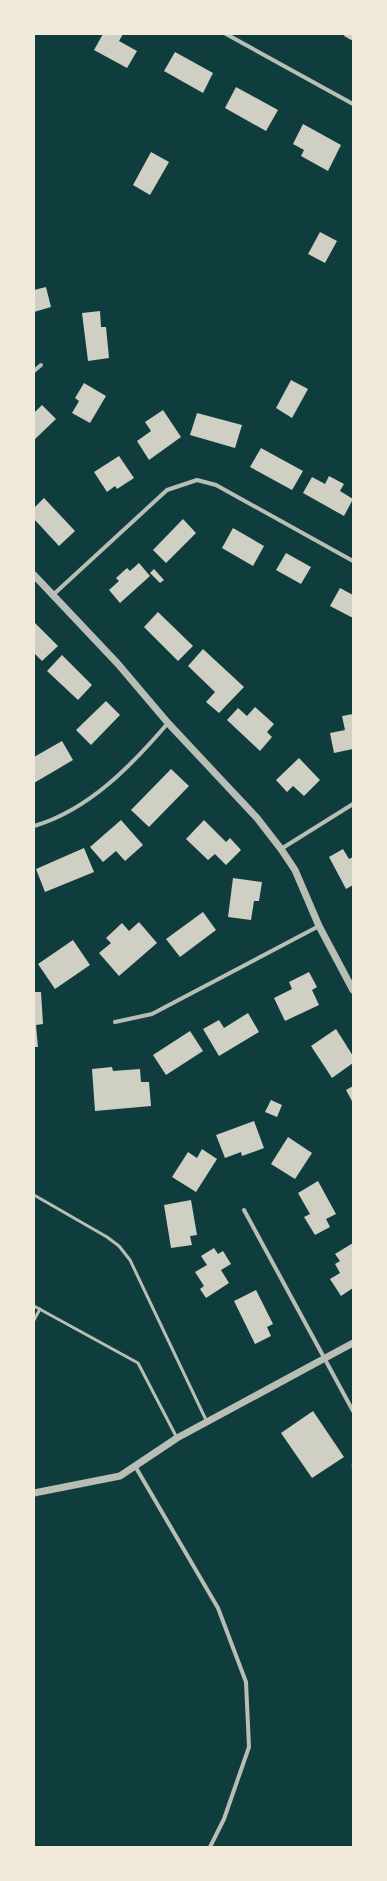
<svg xmlns="http://www.w3.org/2000/svg" width="387" height="1881" font-family="Jost,sans-serif">
<style>
.building{fill:#cfcfc3}
.lines{fill:none;stroke-linecap:round;stroke-linejoin:round}
.path{stroke:#f1e9da;stroke-width:2.5}
.service{stroke:#b8beb3;stroke-width:3}
.minor{stroke:#b8beb3;stroke-width:4}
.tertiary{stroke:#b8beb3;stroke-width:7}
</style>
<rect width="100%" height="100%" fill="#0f3d3e"/>
<g class="building">
<polygon points="103,34 123,34 119,41 137,51 127,68 94,50"/>
<polygon points="345,34 353,34 353,41 344,36"/>
<polygon points="175,52 213,73 203,93 164,71"/>
<polygon points="236,87 278,110 266,131 225,108"/>
<polygon points="303,124 341,145 328,171 301,156 304,150 293,144"/>
<polygon points="151,152 169,162 150,195 133,185"/>
<polygon points="320,232 337,241 325,263 308,254"/>
<polygon points="46,287 51,307 34,312 34,290"/>
<polygon points="100,311 101,327 106,327 109,358 88,361 82,313"/>
<polygon points="291,380 308,389 292,418 276,408"/>
<polygon points="84,383 106,396 90,423 72,413 79,401 75,398"/>
<polygon points="42,405 56,419 34,440 34,413"/>
<polygon points="163,410 181,437 149,460 137,441 151,431 145,422"/>
<polygon points="197,413 242,425 235,448 190,435"/>
<polygon points="261,448 303,471 292,490 250,467"/>
<polygon points="119,456 134,478 117,489 115,486 107,492 94,472"/>
<polygon points="329,476 344,484 340,491 353,499 344,516 303,493 312,477 325,484"/>
<polygon points="44,498 75,531 59,546 34,519 34,508"/>
<polygon points="183,519 196,533 166,563 153,550"/>
<polygon points="233,528 264,546 253,566 222,548"/>
<polygon points="286,553 311,567 301,584 276,570"/>
<polygon points="139,563 150,576 120,603 109,590 119,581 116,578 127,568 130,571"/>
<polygon points="154,569 164,580 160,583 150,573"/>
<polygon points="340,588 353,595 353,618 330,606"/>
<polygon points="158,612 193,646 178,661 144,627"/>
<polygon points="34,622 58,646 42,661 34,653"/>
<polygon points="203,649 244,687 219,713 206,702 215,692 188,666"/>
<polygon points="62,655 92,685 78,700 47,671"/>
<polygon points="106,701 120,715 91,745 76,730"/>
<polygon points="255,707 274,724 267,732 272,737 260,751 227,720 238,708 247,716"/>
<polygon points="353,714 353,749 334,753 330,733 345,730 342,716"/>
<polygon points="62,741 73,760 34,783 34,757"/>
<polygon points="299,758 320,780 304,796 293,786 287,792 276,780"/>
<polygon points="171,769 189,786 149,827 131,810"/>
<polygon points="121,820 143,845 125,861 116,851 103,862 90,847"/>
<polygon points="204,820 226,842 230,838 241,850 226,865 215,854 208,860 186,839"/>
<polygon points="84,848 94,872 45,892 36,869"/>
<polygon points="343,849 349,859 353,857 353,885 346,889 329,857"/>
<polygon points="233,878 262,882 259,901 254,901 251,920 228,917"/>
<polygon points="203,912 216,930 180,957 166,939"/>
<polygon points="139,922 157,943 119,976 99,953 111,943 106,938 122,923 129,931"/>
<polygon points="73,940 90,965 55,989 38,964"/>
<polygon points="309,972 317,987 312,990 319,1005 285,1021 274,998 292,989 289,982"/>
<polygon points="34,992 41,992 43,1024 36,1025 38,1047 34,1047"/>
<polygon points="248,1013 259,1032 219,1056 203,1029 219,1020 224,1028"/>
<polygon points="336,1029 353,1056 353,1063 332,1078 311,1046"/>
<polygon points="190,1031 203,1051 166,1075 153,1055"/>
<polygon points="112,1067 113,1071 140,1069 141,1082 149,1082 151,1106 95,1111 92,1069"/>
<polygon points="353,1086 353,1103 346,1090"/>
<polygon points="271,1100 282,1105 277,1117 265,1112"/>
<polygon points="254,1121 264,1148 242,1156 241,1152 225,1158 216,1135"/>
<polygon points="288,1137 312,1153 295,1179 271,1164"/>
<polygon points="202,1149 217,1159 196,1192 172,1177 188,1152 197,1158"/>
<polygon points="318,1181 336,1214 326,1219 330,1227 315,1235 304,1217 310,1214 298,1193"/>
<polygon points="191,1200 197,1235 190,1236 192,1245 171,1248 164,1205"/>
<polygon points="353,1243 353,1288 341,1296 330,1279 340,1273 335,1264 340,1261 335,1254"/>
<polygon points="214,1248 218,1254 223,1251 231,1264 221,1270 229,1283 206,1298 200,1289 204,1286 195,1272 207,1265 201,1256"/>
<polygon points="256,1290 273,1324 267,1327 271,1336 255,1344 234,1301"/>
<polygon points="313,1411 344,1457 312,1478 281,1433"/>
</g>
<g class="lines">
<polyline class="path" points="353,1465 353,1466"/>
<g class="service">
<polyline points="34,1195 107,1237 119,1246 130,1260 207,1422"/>
<polyline points="34,1306 138,1363 177,1438"/>
<polyline points="34,1320 40,1309"/>
</g>
<g class="minor">
<polyline points="226,34 353,104"/>
<polyline points="34,371 41,365"/>
<polyline points="54,594 167,490 197,480 216,485 353,561"/>
<path d="M34 826C89 810 132 765 168 723"/>
<polyline points="281,849 353,804"/>
<polyline points="115,1022 152,1014 319,926"/>
<polyline points="244,1210 353,1411"/>
<polyline points="135,1466 218,1608 246,1682 249,1747 224,1819 210,1847"/>
</g>
<g class="tertiary">
<polyline points="34,575 118,664 168,723 257,818 281,849 295,870 319,926 353,990"/>
<polyline points="34,1493 120,1476 177,1438 353,1343"/>
</g>
</g>
<rect width="387" height="1881" fill="none" stroke="#f1e9da" stroke-width="70"/>
</svg>
